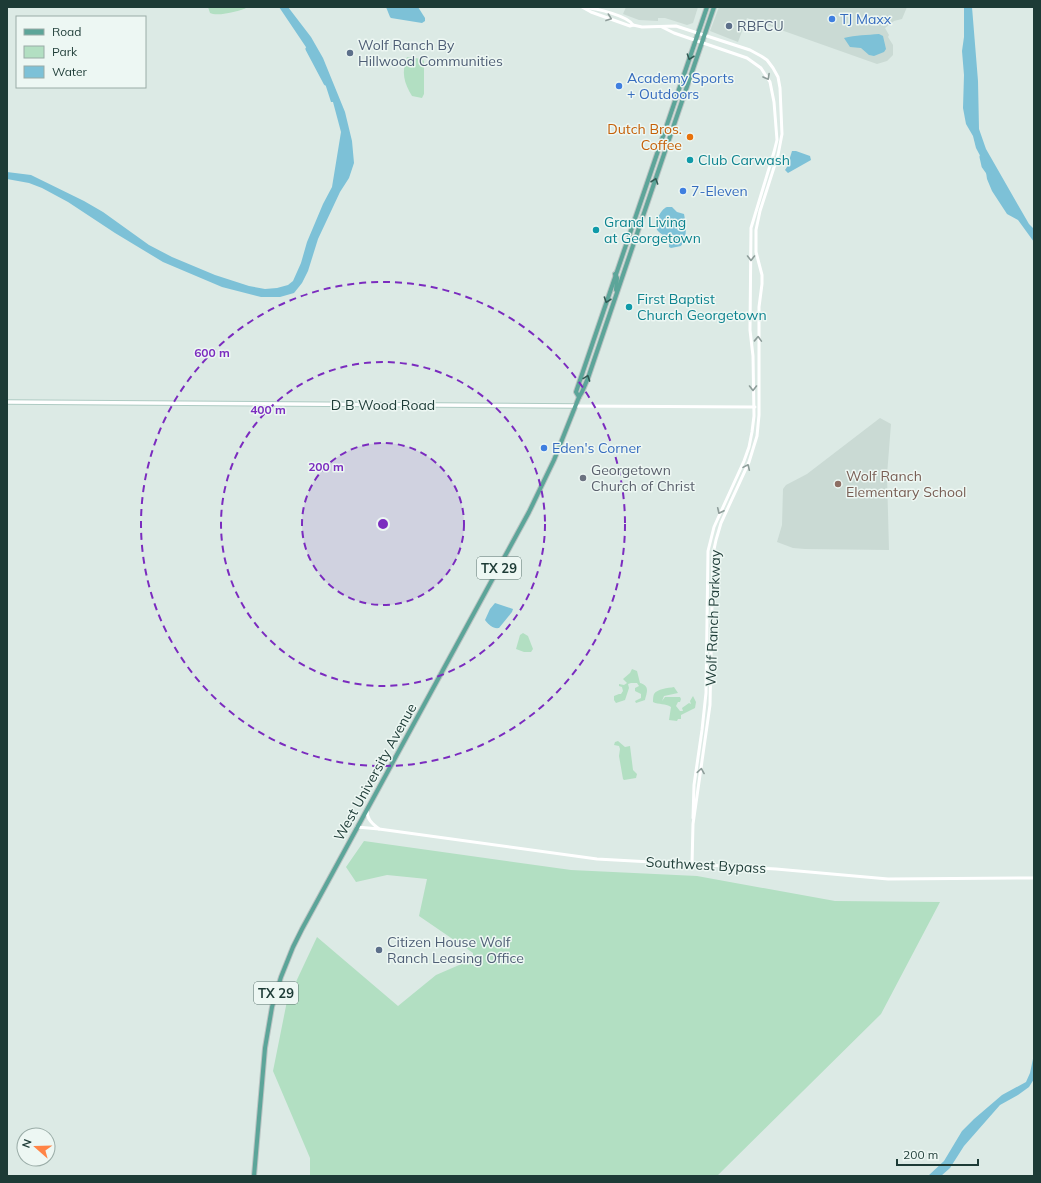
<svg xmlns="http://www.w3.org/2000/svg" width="1041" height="1183" font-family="Mulish,sans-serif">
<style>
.built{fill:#cadad4}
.green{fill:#b2dfc2}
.water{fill:#7dc1d7}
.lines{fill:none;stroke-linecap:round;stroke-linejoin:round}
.river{stroke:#7dc1d7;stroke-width:5}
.secondary-casing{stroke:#aecbc3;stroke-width:5.5}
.primary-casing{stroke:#bbc4c3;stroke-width:6}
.tertiary{stroke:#fff;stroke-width:3}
.secondary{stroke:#fff;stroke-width:3.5}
.primary{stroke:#5ca599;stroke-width:4}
.oneway{stroke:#8e9d9a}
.oneway2{stroke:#305b54}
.ring{fill:none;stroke:#7b2cbf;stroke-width:2;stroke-dasharray:7 5}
.shop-dot{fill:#3f7fe0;stroke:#edf7f3;stroke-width:1.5}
.service-dot{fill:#5c6f8a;stroke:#edf7f3;stroke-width:1.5}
.food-dot{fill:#e8710a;stroke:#edf7f3;stroke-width:1.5}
.culture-dot{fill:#0f9aa8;stroke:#edf7f3;stroke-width:1.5}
.worship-dot{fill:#6b7280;stroke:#edf7f3;stroke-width:1.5}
.education-dot{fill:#8d6e63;stroke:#edf7f3;stroke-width:1.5}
.labels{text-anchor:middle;stroke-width:3;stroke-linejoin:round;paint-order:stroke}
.shield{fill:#edf7f3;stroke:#5b736f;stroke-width:1}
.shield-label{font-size:13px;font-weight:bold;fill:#1d3b36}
.shop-label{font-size:14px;fill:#366cbe;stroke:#edf7f3;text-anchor:start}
.service-label{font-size:14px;fill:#4e5e75;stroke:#edf7f3;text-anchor:start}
.food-label{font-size:14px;fill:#c56008;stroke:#edf7f3;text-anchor:end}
.culture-label{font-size:14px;fill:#0d838f;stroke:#edf7f3;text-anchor:start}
.street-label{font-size:14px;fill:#1d3b36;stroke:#edf7f3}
.worship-label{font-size:14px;fill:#5b616d;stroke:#edf7f3;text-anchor:start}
.education-label{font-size:14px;fill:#785e54;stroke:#edf7f3;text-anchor:start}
.centre{fill:#7b2cbf;stroke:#edf7f3;stroke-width:2}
.ring-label{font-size:12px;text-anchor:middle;font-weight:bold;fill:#7b2cbf;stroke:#edf7f3;stroke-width:3;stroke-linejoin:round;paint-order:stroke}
</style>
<rect width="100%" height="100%" fill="#dceae5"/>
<g class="built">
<polygon points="626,7 698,7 693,23 687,25 665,18 658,18 658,21 639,20 623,14"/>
<polygon points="719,7 907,7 902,19 894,21 885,28 889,35 888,37 893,45 893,55 887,61 877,64 747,18 738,42 710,31"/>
<polygon points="880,418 891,424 887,475 889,550 805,549 793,548 777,542 782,525 783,489 786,485 807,474"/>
</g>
<g class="green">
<path d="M208 7H248C241 11 217 17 210 13Z"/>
<path d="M407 57 422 59 424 61V94L422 98 412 96C404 83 401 72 407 57Z"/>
<polygon points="523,633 528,636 533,649 531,652 524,652 516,649 520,635"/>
<path d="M632 669 637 671 640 683C650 686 647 692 645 700L636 703 635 701 641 698V694L635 691V688L639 686 637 683H631L628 684 629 688 625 700 616 703 614 700V696L619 694H621L623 691 622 687 619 686V684L624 685 627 683 623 679 630 673Z"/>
<path d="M674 687 678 693 664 696 662 701 665 697H680L681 699 680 702H678L676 706 680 711H683L682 708 689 703 691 704 690 701 693 696 696 702 695 708 681 715V719H678L677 721 669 720 671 707C665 703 659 705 653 702 653 699 653 697 654 694 657 689 668 688 674 687Z"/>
<polygon points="618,741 625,747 630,746 633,770 637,774 636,778 624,780 623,779 619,756 620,749 619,746 614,745 615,742"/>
<polygon points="364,841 571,870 697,876 835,901 940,902 881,1014 717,1176 310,1176 310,1158 273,1071 287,1001 317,937 398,1006 436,975 473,959 473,953 419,916 427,879 387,875 356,882 346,867"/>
</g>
<g class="water">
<polygon points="279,7 288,7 311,37 323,58 345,112 352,141 354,163 349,178 340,192 318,239 308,271 302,283 294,293 280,297 261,297 222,287 163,262 115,233 68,202 42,188 29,183 7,179 7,172 31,175 84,201 103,212 149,245 172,257 215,275 249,286 265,289 277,288 288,285 293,281 301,263 307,242 323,204 332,187 341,132 333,102 331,102 322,74 314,59"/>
<polygon points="386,7 418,7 425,18 425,21 422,23 391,18 390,17"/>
<polygon points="964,7 972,7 978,81 979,129 986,149 1018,205 1029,224 1034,229 1034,242 1018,220 1007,214 992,191 987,179 985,165 976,148 973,136 966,124 963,108 964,75 962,51 964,37"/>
<path d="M879 34 883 36 886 49 884 52 874 56 869 55 861 48 850 47 844 38C856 35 867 35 879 34Z"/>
<polygon points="792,151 796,151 810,156 811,160 788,173 785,170 787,167"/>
<path d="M667 207H672L677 212 684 214C686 225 688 236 681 246L671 248 669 247V238C666 236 660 234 658 231 653 226 660 209 667 207Z"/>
<path d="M495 603 513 609 512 612 499 628C493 629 489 625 485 620L490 609Z"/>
<polygon points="1034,1054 1034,1079 1029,1087 1018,1095 1000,1105 964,1146 950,1168 941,1176 928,1176 944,1161 962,1131 974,1119 1002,1095 1026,1082 1030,1073"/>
</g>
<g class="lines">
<g class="river">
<polyline points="308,49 326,83"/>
<polyline points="982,157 984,166 989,173"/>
</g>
<defs>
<polyline id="secondary" points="7,402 575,406"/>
<g id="primary">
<polyline points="615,274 617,278 616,290"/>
<polyline points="579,397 576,392 707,7"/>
<polyline points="254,1176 265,1048 272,1007 281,977 293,947 302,929 529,512 554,460 579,397 582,392 588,378 714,7"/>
</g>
</defs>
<use href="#secondary" class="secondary-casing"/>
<use href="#primary" class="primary-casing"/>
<g class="tertiary">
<polyline points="582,7 591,12 630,26 633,25 642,27 676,26 750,50 761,56 767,60 773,68 778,77 780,88 782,134 778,155 760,211 756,230 756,252 762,275 762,284 759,307 759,415 757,436 749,462 721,523 716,540 713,554 710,705 693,824 692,865"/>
<path d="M586 8C596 8 628 16 633 25"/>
<polyline points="662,27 674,33 747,58 761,68 770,82 774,102 777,140 774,152 751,228 750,330 753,356 754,416 752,432 749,447 744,461 714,527 708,551 706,693 702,730 694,785 693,818"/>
<polyline points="575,406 755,407"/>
<path d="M367 810C367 820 372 823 379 829"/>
<polyline points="357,827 379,829 597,859 776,869 888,879 1034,878"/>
</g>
<use href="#secondary" class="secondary"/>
<use href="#primary" class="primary"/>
</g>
<defs><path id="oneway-chevron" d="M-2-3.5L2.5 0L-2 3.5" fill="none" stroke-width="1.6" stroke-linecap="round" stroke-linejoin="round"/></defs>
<g class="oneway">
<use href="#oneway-chevron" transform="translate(609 18) rotate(20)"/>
<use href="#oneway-chevron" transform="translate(767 77) rotate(61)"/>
<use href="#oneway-chevron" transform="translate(751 258) rotate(90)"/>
<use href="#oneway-chevron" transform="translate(758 339) rotate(-88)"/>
<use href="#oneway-chevron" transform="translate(753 388) rotate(90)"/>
<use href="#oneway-chevron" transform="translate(747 467) rotate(-66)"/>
<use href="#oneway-chevron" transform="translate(720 511) rotate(115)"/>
<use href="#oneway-chevron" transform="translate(701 771) rotate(-81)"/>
</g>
<g class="oneway2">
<use href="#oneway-chevron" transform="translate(690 57) rotate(109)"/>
<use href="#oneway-chevron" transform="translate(655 181) rotate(-71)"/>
<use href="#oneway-chevron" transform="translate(607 300) rotate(109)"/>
<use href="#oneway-chevron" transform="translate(587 378) rotate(-70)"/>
</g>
<circle cx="383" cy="524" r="81" fill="#7b2cbf" fill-opacity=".12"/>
<g class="ring">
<circle cx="383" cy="524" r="81"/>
<circle cx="383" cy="524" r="162"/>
<circle cx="383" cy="524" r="242"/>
</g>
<g class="shop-dot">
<circle cx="832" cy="19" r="4"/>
<circle cx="619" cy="86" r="4"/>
<circle cx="683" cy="191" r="4"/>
<circle cx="544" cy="448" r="4"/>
</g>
<g class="service-dot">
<circle cx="729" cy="26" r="4"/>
<circle cx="350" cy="53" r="4"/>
<circle cx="379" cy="950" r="4"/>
</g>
<circle class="food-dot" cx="690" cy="137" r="4"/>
<g class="culture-dot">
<circle cx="690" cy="160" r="4"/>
<circle cx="596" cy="230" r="4"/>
<circle cx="629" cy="307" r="4"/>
</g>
<circle class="worship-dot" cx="583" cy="478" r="4"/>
<circle class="education-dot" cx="838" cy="484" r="4"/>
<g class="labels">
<g class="shield">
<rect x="477" y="557" width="44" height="22" rx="3"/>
<rect x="254" y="982" width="44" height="22" rx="3"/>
</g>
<g class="shield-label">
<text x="499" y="573">TX 29</text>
<text x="276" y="998">TX 29</text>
</g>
<g class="shop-label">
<text x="840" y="24">TJ Maxx</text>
<text x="627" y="83">Academy Sports<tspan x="627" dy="16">+ Outdoors</tspan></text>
<text x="691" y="196">7-Eleven</text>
<text x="552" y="453">Eden's Corner</text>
</g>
<g class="service-label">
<text x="737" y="31">RBFCU</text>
<text x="358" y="50">Wolf Ranch By<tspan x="358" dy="16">Hillwood Communities</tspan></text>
<text x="387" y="947">Citizen House Wolf<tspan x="387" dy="16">Ranch Leasing Office</tspan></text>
</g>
<g class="food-label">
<text x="682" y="134">Dutch Bros.<tspan x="682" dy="16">Coffee</tspan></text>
</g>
<g class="culture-label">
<text x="698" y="165">Club Carwash</text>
<text x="604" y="227">Grand Living<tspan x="604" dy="16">at Georgetown</tspan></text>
<text x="637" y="304">First Baptist<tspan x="637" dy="16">Church Georgetown</tspan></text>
</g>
<g class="street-label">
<text x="383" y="410">D B Wood Road</text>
<text transform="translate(713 618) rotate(-88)" y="5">Wolf Ranch Parkway</text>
<text transform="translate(375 772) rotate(-61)" y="5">West University Avenue</text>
<text transform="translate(706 865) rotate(3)" y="5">Southwest Bypass</text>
</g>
<g class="worship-label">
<text x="591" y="475">Georgetown<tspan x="591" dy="16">Church of Christ</tspan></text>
</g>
<g class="education-label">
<text x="846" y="481">Wolf Ranch<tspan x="846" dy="16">Elementary School</tspan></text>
</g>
</g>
<circle cx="383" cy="524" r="6" class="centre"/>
<g class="ring-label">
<text x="212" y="357">600 m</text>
<text x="268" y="414">400 m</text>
<text x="326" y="471">200 m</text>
</g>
<rect width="1041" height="1183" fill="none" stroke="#1d3b36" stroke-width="16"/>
<rect x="16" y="16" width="130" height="72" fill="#edf7f3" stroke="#9aaca7"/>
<rect x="24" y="29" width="20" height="6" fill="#5ca599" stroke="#9aaca7"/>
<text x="52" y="36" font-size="12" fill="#1d3b36">Road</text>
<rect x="24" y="46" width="20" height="12" fill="#b2dfc2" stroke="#9aaca7"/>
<text x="52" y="56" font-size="12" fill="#1d3b36">Park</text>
<rect x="24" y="66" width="20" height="12" fill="#7dc1d7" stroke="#9aaca7"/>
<text x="52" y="76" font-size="12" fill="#1d3b36">Water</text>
<g transform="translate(36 1147) rotate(290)"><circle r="19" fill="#edf7f3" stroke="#9aaca7"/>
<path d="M0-3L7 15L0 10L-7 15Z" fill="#ff8446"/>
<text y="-6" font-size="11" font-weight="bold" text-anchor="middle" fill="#1d3b36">N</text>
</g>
<path d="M897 1159v6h81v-6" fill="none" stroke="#1d3b36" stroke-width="2"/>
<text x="903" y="1159" font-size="12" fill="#1d3b36" stroke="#edf7f3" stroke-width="3" paint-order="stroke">200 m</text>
</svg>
